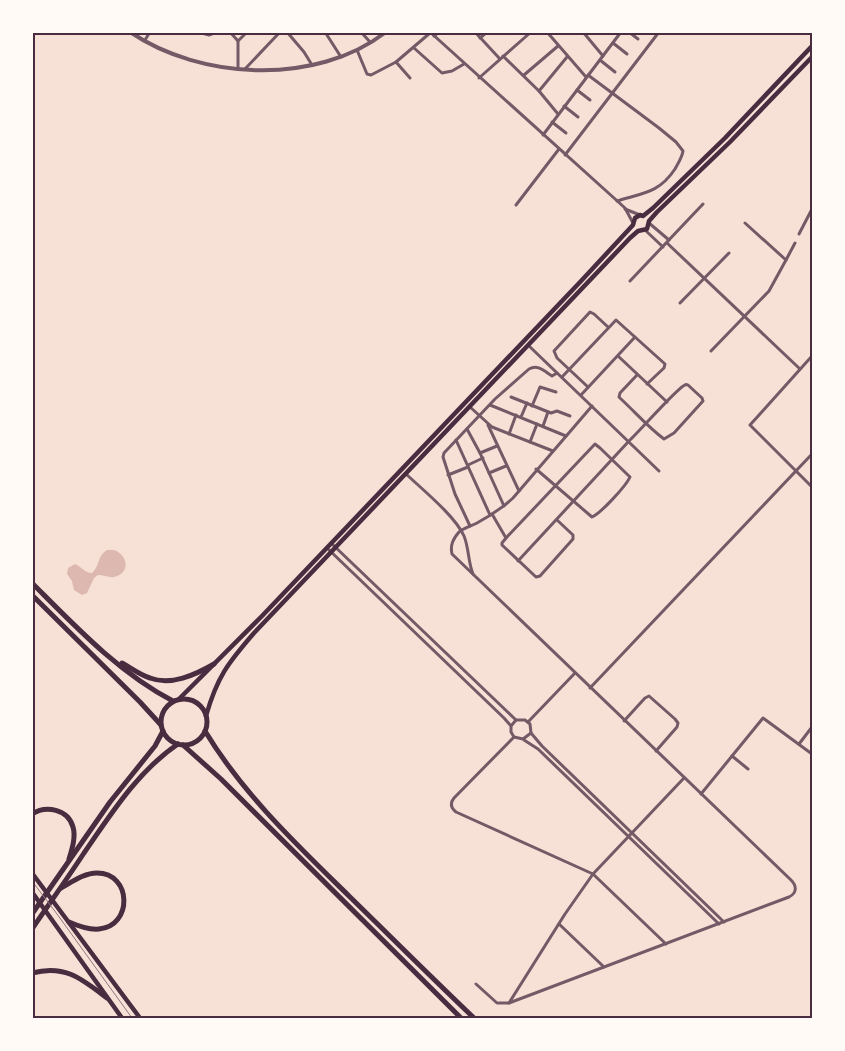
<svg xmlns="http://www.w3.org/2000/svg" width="845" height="1051" font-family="'Titillium Web',sans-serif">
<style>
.water{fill:#dcb8b0}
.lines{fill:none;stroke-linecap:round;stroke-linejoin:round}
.minor{stroke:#755966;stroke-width:3}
.tertiary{stroke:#755966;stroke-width:4}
.secondary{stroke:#4a2c40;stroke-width:4.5}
.primary{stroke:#4a2c40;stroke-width:4.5}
.trunk{stroke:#4a2c40;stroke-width:5}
.tram{stroke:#8f747c;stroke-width:1}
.neatline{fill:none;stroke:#4a2c40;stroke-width:2}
</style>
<rect width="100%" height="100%" fill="#f7e1d7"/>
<path class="water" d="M107 550H114C128 555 131 573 114 577 109 578 104 575 98 575L94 578 87 593 82 595 74 590 72 581 67 574 68 568 75 564C82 567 85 573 92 573 100 566 97 556 107 550Z"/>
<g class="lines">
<g class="minor">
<polyline points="198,32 209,35 217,32"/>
<polyline points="230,32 238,41"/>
<polyline points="287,32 304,52 312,65"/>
<polyline points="325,32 341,57"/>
<polyline points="361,32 370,42"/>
<polyline points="430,32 614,198 625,208 633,223"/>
<polyline points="475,32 500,59"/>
<polyline points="547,32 586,77"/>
<polyline points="583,32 603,56"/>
<polyline points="629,32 638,39"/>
<polyline points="434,36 439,32"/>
<polyline points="480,38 487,32"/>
<polyline points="145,40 150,32"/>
<polyline points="613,43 627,54"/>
<polyline points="414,48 442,73 452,71 464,64"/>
<polyline points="357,50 367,74 371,75 396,62 430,33"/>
<polyline points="503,56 539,91 558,114"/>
<polyline points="600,60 615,72"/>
<polyline points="396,62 410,78"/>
<polyline points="238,68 238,41 247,32"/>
<polyline points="245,69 280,32"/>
<polyline points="524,75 558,46"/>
<path d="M588 75 659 128 676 142 683 151C682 158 678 163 675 169 659 193 643 193 617 201"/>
<polyline points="479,78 531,32"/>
<polyline points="577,90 590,100"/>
<polyline points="539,91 567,57"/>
<polyline points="564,106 578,117"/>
<polyline points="552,122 566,133"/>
<polyline points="543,135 621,32"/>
<polyline points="565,155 659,32"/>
<polyline points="516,205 559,149"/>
<polyline points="625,209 640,215"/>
<polyline points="649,223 669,240"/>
<polyline points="645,230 663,247"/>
<polyline points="799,234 812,209"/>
<polyline points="667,243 800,369"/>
<polyline points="786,260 795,243"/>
<polyline points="812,274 812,275"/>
<polyline points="630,281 703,204"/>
<polyline points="680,303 729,253"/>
<polyline points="528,345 659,471"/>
<polyline points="711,351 769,291 786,260 745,223"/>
<polyline points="618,356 667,402"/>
<polyline points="812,356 750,425 812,487"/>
<polyline points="562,377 616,320 665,364 664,368 647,384"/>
<polyline points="588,387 557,358 554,351 590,312 594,314 608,327"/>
<polyline points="581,395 635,337"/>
<polyline points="511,397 551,413 557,411 570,416"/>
<polyline points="490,405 566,436"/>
<polyline points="532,406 540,387 556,392"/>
<polyline points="470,407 492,427 553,451"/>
<polyline points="521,417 527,403"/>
<polyline points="488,425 519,491"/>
<polyline points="543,426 548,412"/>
<polyline points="467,429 480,453 504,506"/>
<polyline points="509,434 516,415"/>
<polyline points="456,440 490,515"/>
<polyline points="530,442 537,424"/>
<polyline points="480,453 497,446"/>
<polyline points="468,465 483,458"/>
<path d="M536 469 592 517C601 513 626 486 630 477L600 448 595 444 506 538 502 543V545L536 577 540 576 573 539V535L557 520"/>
<polyline points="489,473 506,466"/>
<path d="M406 474C423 490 455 516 464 536 469 548 468 562 473 574"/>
<polyline points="448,475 468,467"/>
<polyline points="492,514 506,538"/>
<path d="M470 526 455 494 443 457 444 453 495 399 529 369C538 364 544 371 552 376L557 373"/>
<polyline points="331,543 516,720"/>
<polyline points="327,548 504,718 511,726 511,732 514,737 523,739 531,733 530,724 525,720 516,720 511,726"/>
<path d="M518 561 629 441C638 433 678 387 685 385 686 384 687 385 688 385L702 398 703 401 674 433 664 439C649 428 636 413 621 399L619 397 620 393 637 375"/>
<polyline points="590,688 812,454"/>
<polyline points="624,721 645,698 649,696 675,719 678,723 677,727 656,751"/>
<polyline points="528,722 575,673"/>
<polyline points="531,733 542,746 724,922"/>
<path d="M514 737 454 798C450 803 451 808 456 812L593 874 666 944"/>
<polyline points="524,740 538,749 719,924"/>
<polyline points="799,744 812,727"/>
<polyline points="732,756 748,769"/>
<polyline points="701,794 763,718 812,754"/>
<polyline points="559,924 604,967"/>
<path d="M476 984 497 1003H509L789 897C797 893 797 886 791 880L452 554C450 545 453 539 459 532 463 528 471 526 477 523 490 516 502 508 513 498L592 406"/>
<polyline points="509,1003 565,914 593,874 684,778"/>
</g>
<path class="tertiary" d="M130 32C201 80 316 86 386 32"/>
<g class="secondary">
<polyline points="32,873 140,1018"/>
<polyline points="32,892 122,1018"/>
</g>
<g class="primary">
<polyline points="179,699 262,616 582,280 633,225 635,218 640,215 643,216 653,208 725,138 812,46"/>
<path d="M206 716C217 677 228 663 254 633L630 238 638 231 647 229 649 221 657 212 730 142 812 57"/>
</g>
<g class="trunk">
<path d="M32 583C75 626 119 673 173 701"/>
<polyline points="32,595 140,702 161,725"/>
<path d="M122 663C131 668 140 675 150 678 171 686 195 675 214 664"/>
<circle cx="184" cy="722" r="23"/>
<path d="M205 731C243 794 297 845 349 896 391 937 432 978 474 1018"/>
<polyline points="183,745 221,779 461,1018"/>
<path d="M32 814C46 805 68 809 73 827 76 837 72 849 69 859"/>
<path d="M61 888C72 882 84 873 97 873 132 873 133 926 99 929 88 930 78 926 69 922"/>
<polyline points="32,914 110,802 155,746 163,731"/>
<path d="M32 929C49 904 67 879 84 853 111 814 138 771 178 744"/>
<path d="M32 973C65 964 82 979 107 998"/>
</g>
<polyline class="tram" points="32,881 57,914 132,1018"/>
</g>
<rect width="845" height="1051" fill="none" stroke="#fffaf5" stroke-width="68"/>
<rect x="34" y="34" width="777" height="983" class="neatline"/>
</svg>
